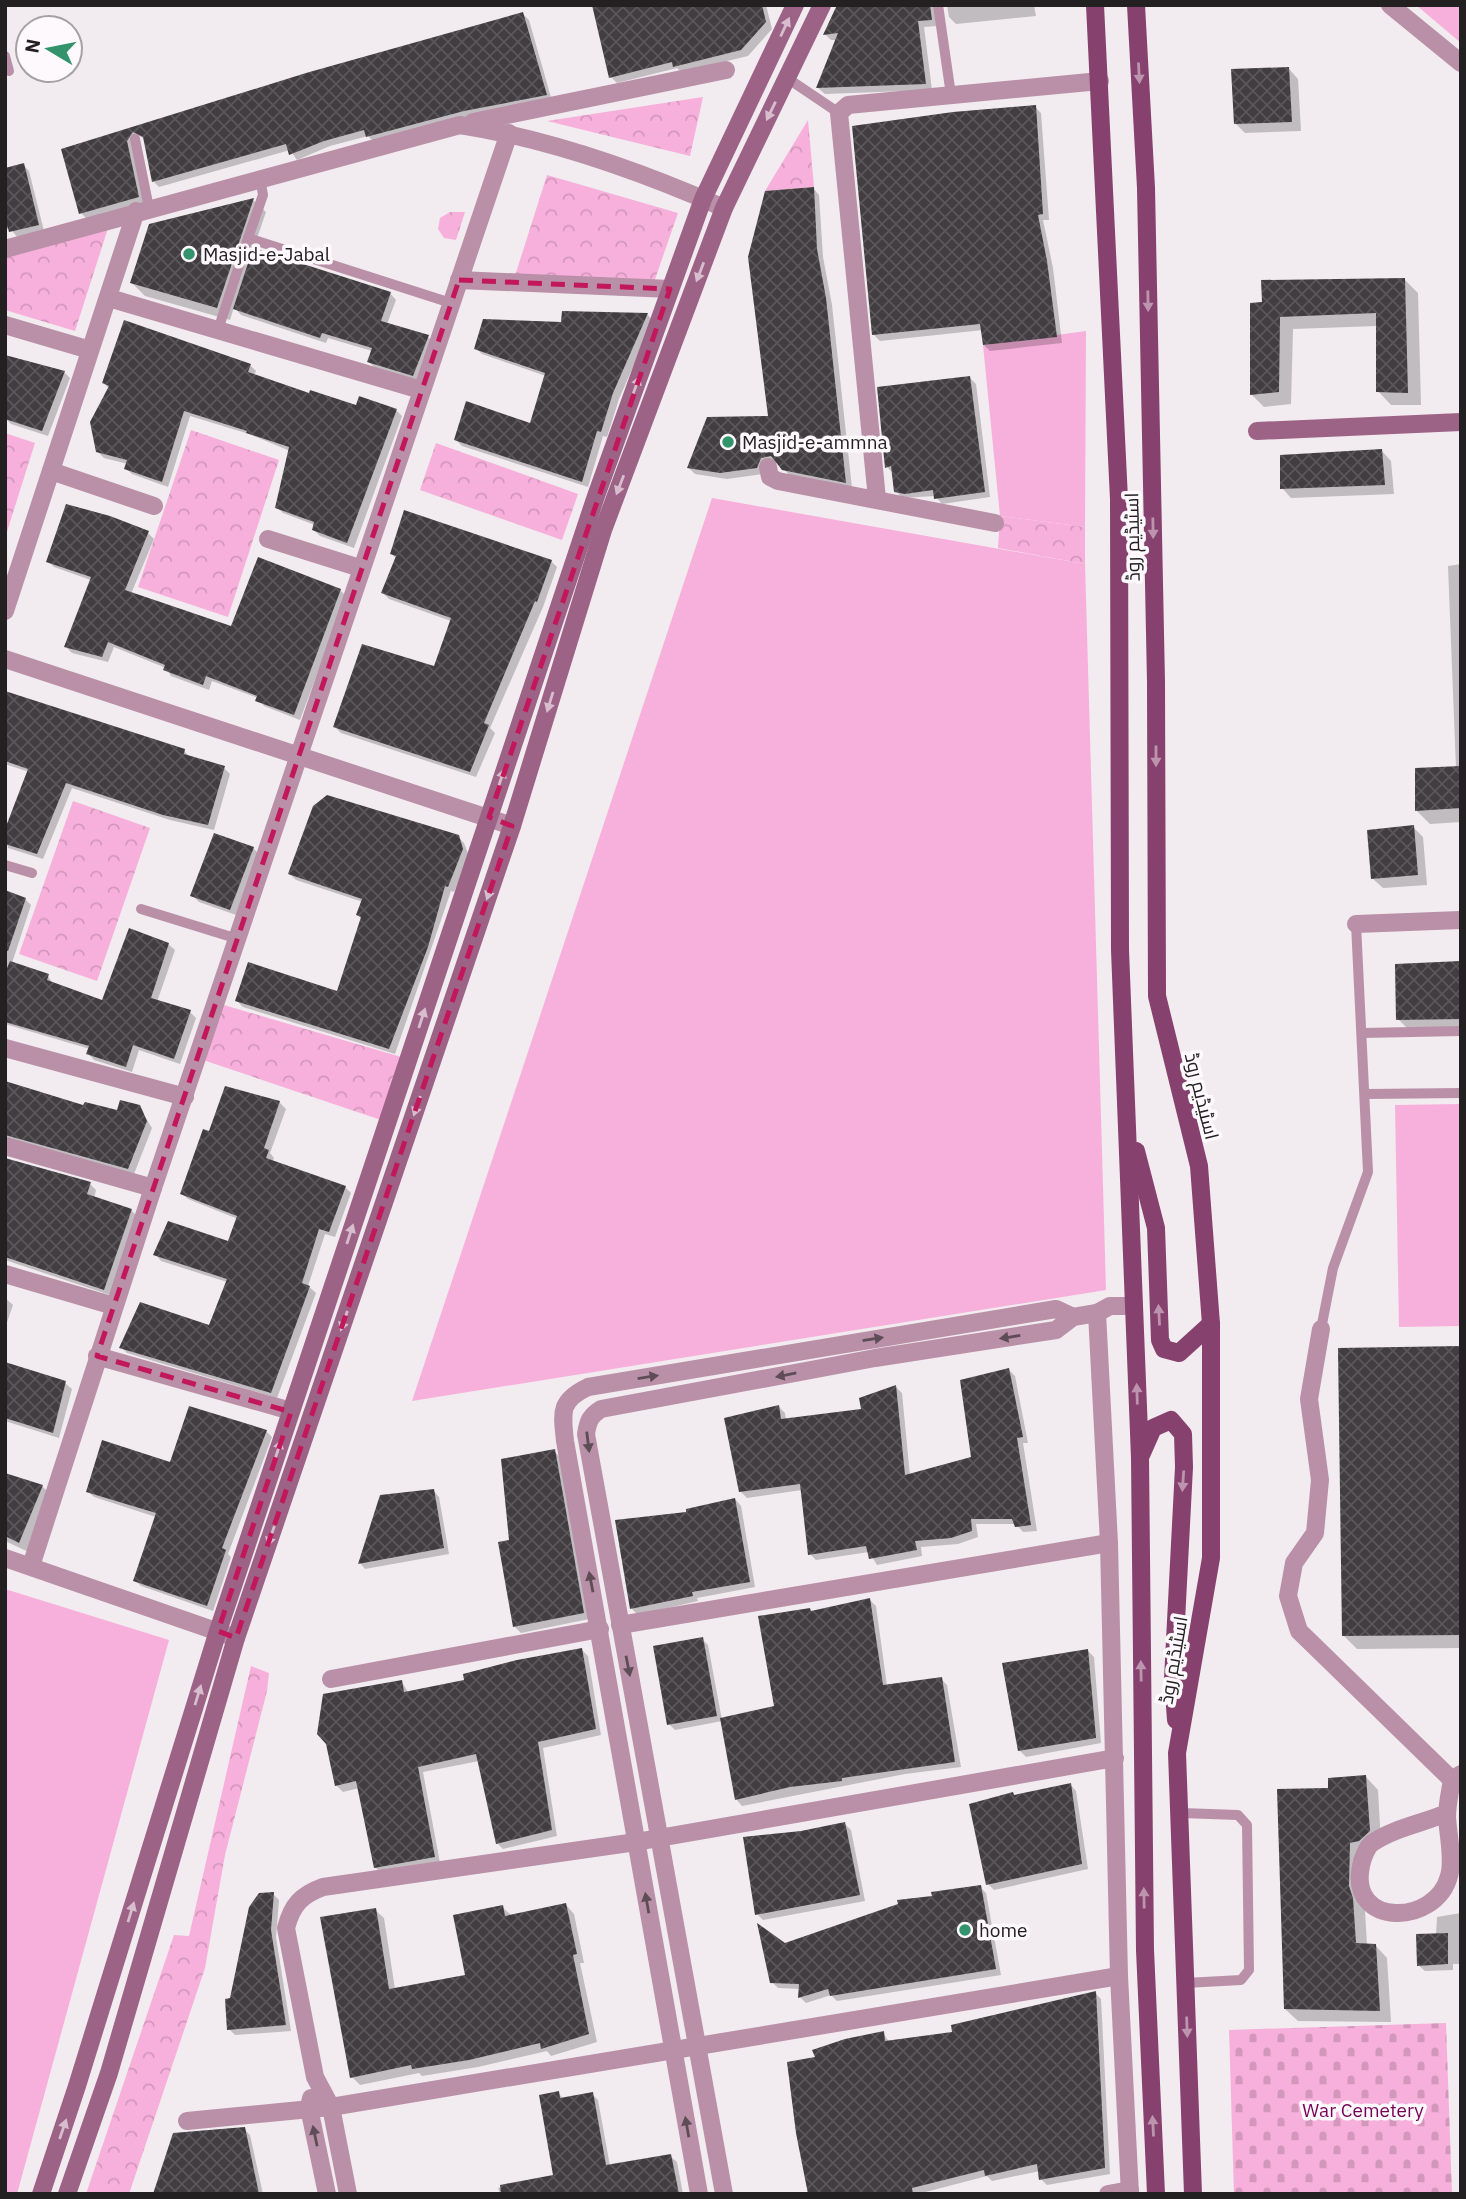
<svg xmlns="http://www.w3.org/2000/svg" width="1466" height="2199" font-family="'IBM Plex Sans',Cairo,sans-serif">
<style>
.green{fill:#f7b0db}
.cemetery{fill:url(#cemetery-stones)}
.park{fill:url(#park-crowns)}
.shadow{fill:#0003}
.building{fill:url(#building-cross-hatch)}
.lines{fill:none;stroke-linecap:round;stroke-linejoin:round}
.lane{stroke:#b990a8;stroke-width:10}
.street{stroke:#b990a8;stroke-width:18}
.secondary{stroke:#9c6386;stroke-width:18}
.primary{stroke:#86416e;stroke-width:18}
.oneway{fill:#d7bdcd}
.oneway2{fill:#bc94ae}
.oneway3{fill:#5e4d57}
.marked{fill:none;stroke:#c2185b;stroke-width:5;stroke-dasharray:14 9;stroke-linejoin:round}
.poi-dot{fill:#33936c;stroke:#fef9fc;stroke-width:2.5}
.labels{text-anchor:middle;stroke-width:7;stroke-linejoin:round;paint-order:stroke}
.poi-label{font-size:19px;fill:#222021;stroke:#fef9fc;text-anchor:start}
.street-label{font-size:19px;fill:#222021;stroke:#fef9fc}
.park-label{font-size:19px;fill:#740257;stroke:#fef9fc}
</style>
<defs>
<pattern id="cemetery-stones" width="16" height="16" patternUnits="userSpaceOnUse" patternTransform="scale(1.75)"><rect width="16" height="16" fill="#f7b0db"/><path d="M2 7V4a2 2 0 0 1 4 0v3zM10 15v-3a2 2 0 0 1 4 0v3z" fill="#d397bc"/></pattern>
<pattern id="park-crowns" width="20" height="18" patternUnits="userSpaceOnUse" patternTransform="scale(1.75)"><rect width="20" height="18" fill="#f7b0db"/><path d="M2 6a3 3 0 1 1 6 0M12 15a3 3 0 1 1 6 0" fill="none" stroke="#d397bc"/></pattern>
<pattern id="building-cross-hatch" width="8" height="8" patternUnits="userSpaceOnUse" patternTransform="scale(1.75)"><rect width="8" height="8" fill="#423d40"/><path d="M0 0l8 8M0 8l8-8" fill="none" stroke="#5b5659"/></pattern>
</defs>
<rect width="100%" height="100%" fill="#f2ebef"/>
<g class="green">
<polygon points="1416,5 1461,5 1461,43"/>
<polygon points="1086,331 1085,527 1000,516 983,345"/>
<polygon points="712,498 1085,564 1106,1290 412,1401"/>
<polygon points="1461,1104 1461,1326 1399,1327 1395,1105"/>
<polygon points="5,1589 169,1640 17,2194 5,2194"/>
</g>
<polygon class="cemetery" points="1446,2023 1452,2194 1234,2194 1229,2030"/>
<g class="park">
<polygon points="703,97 690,156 547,121"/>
<polygon points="808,120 814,187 765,191"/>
<polygon points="547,175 678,213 653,285 514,279"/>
<polygon points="450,212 465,212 456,240 444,238 438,229 440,218"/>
<polygon points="111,219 75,331 5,310 5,249"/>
<polygon points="191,430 279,460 228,617 138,587"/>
<polygon points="5,433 35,443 5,538"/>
<polygon points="436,443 578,494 562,540 420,490"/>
<polygon points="1000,516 1085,527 1085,564 998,548"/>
<polygon points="73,801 150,828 97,981 19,954"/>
<polygon points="217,1003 408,1059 387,1122 197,1058"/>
<polygon points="251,1666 269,1673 267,1691 225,1855 205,1968 129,2194 86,2194 174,1935 189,1936"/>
</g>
<g class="shadow">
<polygon points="594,5 766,5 772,29 748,56 681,72 677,68 617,83 611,77"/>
<polygon points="837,5 941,5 938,26 924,27 932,90 825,94 818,88 838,40 831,40 825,34"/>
<polygon points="947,5 1034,5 1036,16 956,24 949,17"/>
<polygon points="523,14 529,20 552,101 374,142 368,136 330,146 297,160 290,150 159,187 153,181 145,139 139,136 144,203 87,219 81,213 63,150"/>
<polygon points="1289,69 1298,79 1301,131 1245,133 1236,124"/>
<polygon points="1035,107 1041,113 1049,220 1043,220 1053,268 1062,343 990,351 984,345 983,330 880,341 874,335"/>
<polygon points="23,165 29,171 44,231 17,237 10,228 5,230 5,171"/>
<polygon points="813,188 819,195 823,257 832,305 852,488 790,476 778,462 767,464 763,474 727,479 695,474 689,468 770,418"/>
<polygon points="253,200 266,212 253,250 390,293 396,300 387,324 428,337 434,343 419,381 375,368 369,362 372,351 328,338 326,343 241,315 234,307 230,320 145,296 132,283"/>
<polygon points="1405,280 1418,293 1421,405 1391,405 1378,391 1377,326 1293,329 1291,404 1264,407 1251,394 1252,304"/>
<polygon points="564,313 648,315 653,321 619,399 607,437 603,436 588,487 462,446 456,440 531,425 546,376 482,354 476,348 562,324"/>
<polygon points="250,365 256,371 254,376 310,395 357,407 396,410 402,416 354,548 320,536 314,530 315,525 283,513 277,507 290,451 249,434 190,416 168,487 132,474 126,468 128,464 104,458 97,451 109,389 104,383"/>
<polygon points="64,372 70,378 48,436 11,424 5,418"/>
<polygon points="970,378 976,384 990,497 942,504 935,496 902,498 896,491 894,474 887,467"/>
<polygon points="1382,451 1391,461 1394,494 1291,498 1282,488"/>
<polygon points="148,533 154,539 131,594 232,628 340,590 346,596 300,720 264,706 258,698 212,681 209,690 171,676 166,668 114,647 108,662 72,653 66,647 91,580 54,567 48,561"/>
<polygon points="392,554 551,561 557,567 543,607 490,728 495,733 476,777 341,733 335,727 435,668 451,621 389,599 383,593 397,559"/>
<polygon points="1461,564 1461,822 1430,824 1417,811 1456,768 1448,566"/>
<polygon points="5,693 184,751 191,758 224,768 230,774 214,830 170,820 72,788 43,859 8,848 5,834 29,772 5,764"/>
<polygon points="1413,827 1423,837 1427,885 1383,888 1373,879"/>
<polygon points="458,837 464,843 469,856 454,892 451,891 395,1054 243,1007 237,1001 338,993 362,919 358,915 363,902 296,880 290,874"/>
<polygon points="253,848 259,854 236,915 199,902 192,895"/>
<polygon points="5,892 25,899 31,905 12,963 48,976 53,984 103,1002 168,944 175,950 157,1002 190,1012 196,1018 180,1064 139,1050 132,1072 94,1060 88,1053 90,1049 5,1024"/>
<polygon points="1461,963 1461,1028 1408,1029 1398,1019"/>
<polygon points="5,1082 85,1108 118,1112 139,1107 152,1128 134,1174 5,1143"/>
<polygon points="279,1102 286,1109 270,1153 274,1158 272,1162 345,1187 351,1193 335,1237 325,1234 308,1286 316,1293 277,1398 127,1353 121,1347 210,1327 227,1282 161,1261 155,1254 229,1243 238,1219 188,1199 182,1193 211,1134"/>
<polygon points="5,1160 90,1184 96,1190 94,1198 131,1210 138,1217 110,1295 5,1260"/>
<polygon points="5,1298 13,1305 5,1328"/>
<polygon points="1461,1348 1461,1648 1357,1649 1344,1636"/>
<polygon points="5,1363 65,1383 72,1389 59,1438 5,1421"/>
<polygon points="1009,1370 1015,1376 1028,1443 1023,1443 1037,1531 1023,1532 1016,1524 976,1524 978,1537 958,1544 921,1547 922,1556 877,1565 869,1552 816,1560 810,1554 802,1490 747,1498 741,1492 778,1406 785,1413 786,1420 864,1411 896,1387 902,1393 910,1476 973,1458"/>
<polygon points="266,1431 272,1437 228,1554 231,1557 213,1611 141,1586 135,1580 156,1517 94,1497 88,1491"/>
<polygon points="554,1451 560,1457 589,1619 521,1633 515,1627 511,1541"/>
<polygon points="5,1475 42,1486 55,1499 33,1554 5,1541"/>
<polygon points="433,1490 439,1497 449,1554 365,1569 360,1563"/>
<polygon points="735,1499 741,1506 755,1587 697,1598 698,1601 638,1615 632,1609 688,1513"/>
<polygon points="870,1600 876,1606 887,1686 941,1679 947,1685 961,1767 905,1774 742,1806 736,1799 722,1721 675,1730 669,1724 702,1639 708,1645 722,1720 776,1707 812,1612"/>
<polygon points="582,1650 588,1656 601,1735 543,1748 557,1836 503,1849 497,1843 479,1761 423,1772 440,1863 381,1873 375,1867 359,1788 343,1792 337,1786 328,1743 402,1682 408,1692 466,1681"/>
<polygon points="1088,1651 1094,1657 1101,1743 1026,1757 1020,1751"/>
<polygon points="1366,1777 1378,1790 1381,1844 1371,1853 1361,1900 1365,1911 1367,1945 1375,1945 1387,1958 1391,2022 1298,2021 1285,2009 1330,1790"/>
<polygon points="1070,1784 1076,1791 1088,1869 994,1890 988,1884 1013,1794 1015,1796"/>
<polygon points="845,1824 851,1830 865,1901 763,1920 757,1914 801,1833"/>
<polygon points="980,1887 986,1893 1001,1975 837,2001 831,1995 806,2003 800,1997 800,1989 778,1988 772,1982 785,1945 934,1897"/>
<polygon points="273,1894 279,1900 276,1937 291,2031 235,2035 229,2029 231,1999"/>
<polygon points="566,1905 574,1914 584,1963 580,1963 597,2042 551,2056 547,2051 478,2067 422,2076 419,2073 360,2085 352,2077 375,1910 384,1918 395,1989 467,1977 502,1907 511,1915"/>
<polygon points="1461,1913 1461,1964 1453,1964 1453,1970 1425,1971 1418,1965 1436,1935 1437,1917"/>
<polygon points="1095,1993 1101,1999 1110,2174 1047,2185 1041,2179 1040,2171 992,2181 987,2176 918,2194 809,2194 817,2059 883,2033 890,2043 954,2034"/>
<polygon points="558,2093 564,2099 592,2094 598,2100 610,2166 670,2156 677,2162 683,2194 500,2194 498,2188 555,2177"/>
<polygon points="244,2129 250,2135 263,2194 154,2194"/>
</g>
<g class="building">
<polygon points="592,5 762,5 766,22 741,50 673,67 672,62 609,78"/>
<polygon points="837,5 930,5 932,20 918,21 926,84 816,88 838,33 823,35"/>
<polygon points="523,12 547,95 464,111 366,137 364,130 324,141 289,155 286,144 152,182 143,137 133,132 127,141 139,197 79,214 61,149 306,73"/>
<polygon points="1289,67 1292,122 1234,124 1231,69"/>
<polygon points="1036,105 1043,214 1038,215 1047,261 1057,337 983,345 980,324 872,335 852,126 953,112"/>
<polygon points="24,163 39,225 9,232 5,219 5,168"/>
<polygon points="814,187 817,249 826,298 846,483 782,470 771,456 761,458 757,468 720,473 687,468 707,417 768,416 748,257 765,191"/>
<polygon points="254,198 217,308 130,283 149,224"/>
<polygon points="253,248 391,292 381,321 429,335 413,376 367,362 372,348 322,333 320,338 233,309"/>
<polygon points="1405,278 1408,393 1376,392 1376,313 1280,317 1279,392 1250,395 1250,303 1262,302 1261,280"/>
<polygon points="562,311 648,313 613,393 601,432 597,431 582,482 454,440 466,401 530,423 545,373 474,349 483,319 561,322"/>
<polygon points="124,320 251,364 248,372 309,393 310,390 356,405 359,396 397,409 347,543 312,530 314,522 275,508 289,447 246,433 247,431 184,411 162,482 124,469 127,460 96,452 90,422 109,386 102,383"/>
<polygon points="5,355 65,371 42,431 5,419"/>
<polygon points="970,376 985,492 934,499 933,490 905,494 894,492 891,466 885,468 877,387"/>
<polygon points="1382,449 1385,485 1280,489 1280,455"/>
<polygon points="66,504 110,516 149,531 125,590 231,626 258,557 341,589 294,715 255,701 257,696 206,676 203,685 163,670 165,665 108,642 102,657 64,647 91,577 46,562"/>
<polygon points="404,510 552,560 537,602 535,601 484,723 489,725 470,772 333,727 362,644 434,666 451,618 381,593 396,556 390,554"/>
<polygon points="5,691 185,749 184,754 225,766 208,825 163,815 66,783 37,854 5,844 5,829 28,769 5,761"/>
<polygon points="1461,766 1461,808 1415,811 1415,768"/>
<polygon points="327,795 459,835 463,849 448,887 445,886 428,947 389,1049 235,1001 248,962 337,991 361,917 356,915 362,899 288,874 313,806"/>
<polygon points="1414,825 1418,875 1371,879 1367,830"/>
<polygon points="214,833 254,847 230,910 190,896"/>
<polygon points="5,890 26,898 8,951 5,950"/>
<polygon points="129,928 169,943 151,998 191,1010 174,1059 133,1045 126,1067 86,1054 89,1046 5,1022 5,973 10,961 49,974 47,980 102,1000"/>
<polygon points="1461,961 1461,1019 1396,1020 1395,964"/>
<polygon points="5,1081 83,1105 85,1102 117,1110 120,1100 140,1105 147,1121 128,1169 5,1135"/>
<polygon points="225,1086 280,1101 264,1148 269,1150 266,1158 346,1186 329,1232 319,1229 302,1283 310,1286 271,1393 119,1348 140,1302 209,1325 227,1279 153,1255 168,1221 228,1241 237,1216 180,1194 203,1129 209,1131"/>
<polygon points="5,1158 91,1182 87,1194 132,1209 104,1290 5,1257"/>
<polygon points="1461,1346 1461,1635 1342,1636 1338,1348"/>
<polygon points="5,1362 66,1381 53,1433 5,1418"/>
<polygon points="1009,1368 1023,1437 1017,1438 1031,1525 1015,1527 1012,1519 971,1519 972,1531 951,1538 915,1541 917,1550 869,1559 866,1546 808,1555 800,1484 739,1492 724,1418 779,1405 781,1419 861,1409 859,1398 896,1385 905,1475 971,1457 960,1380"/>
<polygon points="189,1406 267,1430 222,1548 226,1550 207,1606 133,1581 156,1513 86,1492 102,1440 170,1462"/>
<polygon points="555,1449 584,1613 513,1627 498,1542 509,1540 501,1459"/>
<polygon points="5,1473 43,1485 19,1543 5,1536"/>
<polygon points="434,1489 444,1548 358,1564 380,1495"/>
<polygon points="735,1498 750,1582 692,1592 693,1596 630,1609 615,1520 686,1512 686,1509"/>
<polygon points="870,1598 883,1685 942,1677 955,1762 842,1778 842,1781 790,1787 735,1800 720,1718 774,1706 758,1616 810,1608 811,1611"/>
<polygon points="703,1637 717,1716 667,1725 653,1646"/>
<polygon points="582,1648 596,1729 538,1742 552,1830 496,1844 476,1754 418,1767 435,1857 374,1868 356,1781 335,1786 326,1744 317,1734 323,1694 402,1680 404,1692 464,1680 463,1674 517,1660"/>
<polygon points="1088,1649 1096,1738 1018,1751 1002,1663"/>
<polygon points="1366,1775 1370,1831 1359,1841 1350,1843 1349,1886 1353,1898 1356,1943 1376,1944 1380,2011 1284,2009 1277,1789 1328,1788 1328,1778"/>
<polygon points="1071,1783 1082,1864 986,1885 969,1804 1013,1792 1014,1795"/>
<polygon points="845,1822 860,1895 755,1915 743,1837 801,1831"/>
<polygon points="981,1885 996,1969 830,1996 828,1989 798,1998 799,1984 770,1983 757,1923 785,1943 898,1904 897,1900 932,1896 931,1892"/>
<polygon points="274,1892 271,1930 286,2025 227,2030 225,1999 230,1998 249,1907 259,1893"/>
<polygon points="566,1903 577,1954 573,1955 589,2034 541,2049 540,2043 469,2060 412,2069 411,2065 350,2078 320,1917 376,1908 389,1989 465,1975 453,1915 503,1905 505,1916"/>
<polygon points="1448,1933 1448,1964 1417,1966 1416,1934"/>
<polygon points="1096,1991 1105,2168 1039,2180 1037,2164 985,2176 984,2170 912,2188 913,2194 808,2194 796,2133 787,2062 815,2057 812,2050 845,2039 884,2031 885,2041 952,2032 951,2025"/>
<polygon points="559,2091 560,2098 593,2092 606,2165 671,2154 679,2194 501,2194 500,2185 553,2175 539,2095"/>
<polygon points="245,2127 259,2194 153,2194 173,2133"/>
</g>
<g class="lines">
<g class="lane">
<polyline points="938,5 951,95"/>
<polyline points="5,56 9,71"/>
<polyline points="787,78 839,113"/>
<polyline points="135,139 149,208"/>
<polyline points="248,238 263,195 260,178"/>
<polyline points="218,330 248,238 451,303"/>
<polyline points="5,865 32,873"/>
<polyline points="141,909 238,939"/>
<polyline points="1363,1033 1461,1031"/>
<polyline points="1367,1094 1461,1093"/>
<polyline points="1321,1329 1333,1268 1368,1172 1356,924"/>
<polyline points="1181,1813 1238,1815 1247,1825 1249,1970 1241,1980 1185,1983"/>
</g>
<g class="street">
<polyline points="1390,5 1461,63"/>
<polyline points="473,122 726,70"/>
<path d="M5 249 460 125C550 139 640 171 724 208"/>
<polyline points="459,280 670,289"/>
<polyline points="109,298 421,390"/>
<polyline points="5,325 90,350"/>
<polyline points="768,467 770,477 778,481 995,523"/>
<polyline points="51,471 154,506"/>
<polyline points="877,499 839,113 848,105 1100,81"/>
<polyline points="268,539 360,568"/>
<polyline points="5,611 136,211"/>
<polyline points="5,659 512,826"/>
<polyline points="1356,924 1461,920"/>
<polyline points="5,1048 185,1097"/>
<polyline points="5,1146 153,1188"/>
<polyline points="5,1274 114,1306"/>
<polyline points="1097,1313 1110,1306 1134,1306"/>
<polyline points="1321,1329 1309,1399 1320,1480 1315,1533 1294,1563 1288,1596 1299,1631 1452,1780"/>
<polyline points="97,1356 291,1411"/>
<polyline points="5,1558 236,1638"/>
<polyline points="31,1566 153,1188 509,133"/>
<polyline points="620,1625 1109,1543"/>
<polyline points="331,1679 600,1629"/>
<path d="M1447 1813C1423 1823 1394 1828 1372 1843 1367 1847 1362 1859 1361 1866 1348 1928 1436 1926 1449 1876 1454 1860 1448 1835 1447 1817 1447 1805 1450 1792 1452 1780L1461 1774"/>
<polyline points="311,2098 309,2108 327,2194"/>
<polyline points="187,2121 331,2107 1119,1976"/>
<path d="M348 2194 331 2107 315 2077 286 1928C292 1905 301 1895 323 1887L636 1842 1115 1758"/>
<path d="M699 2194 565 1441C562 1412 559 1401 588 1387L1056 1309 1073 1317"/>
<path d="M724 2194 586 1434C588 1421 590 1416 601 1409L875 1358 1056 1330 1073 1317 1097 1313 1109 1543 1119 1976 1130 2194"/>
<polyline points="1108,2194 1130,2190"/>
</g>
<g class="secondary">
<polyline points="1257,431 1461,422"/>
<polyline points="41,2194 77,2086 218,1631 596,496 703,199 795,5"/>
<polyline points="67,2194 109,2073 236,1638 512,826 603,530 724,208 822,5"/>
</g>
<g class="primary">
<polyline points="1095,5 1119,499 1120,950 1140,1458 1145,1950 1156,2194"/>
<polyline points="1136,5 1146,188 1156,682 1157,996 1199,1166 1211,1324 1211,1558 1177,1753 1193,2194"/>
<polyline points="1136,1151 1156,1228 1160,1340 1164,1349 1179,1353 1211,1324"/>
<polyline points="1141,1455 1153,1428 1171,1420 1183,1434 1184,1467 1173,1679 1176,1720"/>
</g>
</g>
<defs><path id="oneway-solid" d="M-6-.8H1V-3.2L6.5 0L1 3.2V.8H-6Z" transform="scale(1.75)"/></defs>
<g class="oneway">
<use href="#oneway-solid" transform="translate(785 27) rotate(-65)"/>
<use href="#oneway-solid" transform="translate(771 111) rotate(116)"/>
<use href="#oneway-solid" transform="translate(700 272) rotate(111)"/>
<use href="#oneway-solid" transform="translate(636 386) rotate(-70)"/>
<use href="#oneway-solid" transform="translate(620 485) rotate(111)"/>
<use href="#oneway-solid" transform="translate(550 702) rotate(107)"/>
<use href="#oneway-solid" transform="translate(501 779) rotate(-72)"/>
<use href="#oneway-solid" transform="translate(490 890) rotate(109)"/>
<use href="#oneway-solid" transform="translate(422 1018) rotate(-72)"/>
<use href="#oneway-solid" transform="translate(417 1106) rotate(109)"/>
<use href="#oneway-solid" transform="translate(350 1234) rotate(-72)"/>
<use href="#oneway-solid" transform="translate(344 1321) rotate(109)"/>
<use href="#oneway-solid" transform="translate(278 1450) rotate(-72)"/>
<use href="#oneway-solid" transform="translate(271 1536) rotate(109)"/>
<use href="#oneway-solid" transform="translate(198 1695) rotate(-73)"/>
<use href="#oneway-solid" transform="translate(131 1912) rotate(-73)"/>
<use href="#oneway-solid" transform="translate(63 2129) rotate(-71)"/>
</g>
<g class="oneway2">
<use href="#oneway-solid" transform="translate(1139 73) rotate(87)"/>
<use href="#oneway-solid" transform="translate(1148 301) rotate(89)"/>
<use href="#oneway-solid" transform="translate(1153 528) rotate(89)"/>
<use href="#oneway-solid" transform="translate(1156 756) rotate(90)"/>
<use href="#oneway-solid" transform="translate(1159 1315) rotate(-93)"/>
<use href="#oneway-solid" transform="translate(1137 1394) rotate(-92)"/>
<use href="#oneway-solid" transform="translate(1183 1481) rotate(94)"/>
<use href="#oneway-solid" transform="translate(1141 1671) rotate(-91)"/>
<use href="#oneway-solid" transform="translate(1144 1898) rotate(-91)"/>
<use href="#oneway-solid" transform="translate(1187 2027) rotate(88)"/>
<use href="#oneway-solid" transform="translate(1153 2126) rotate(-93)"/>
</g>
<g class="oneway3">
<use href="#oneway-solid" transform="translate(1010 1337) rotate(171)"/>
<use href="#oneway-solid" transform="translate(873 1339) rotate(-9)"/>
<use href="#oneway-solid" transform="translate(786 1375) rotate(169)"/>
<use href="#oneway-solid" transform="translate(648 1377) rotate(-9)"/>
<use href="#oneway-solid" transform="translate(588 1442) rotate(83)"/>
<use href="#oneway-solid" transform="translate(591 1582) rotate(-101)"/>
<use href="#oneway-solid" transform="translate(628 1666) rotate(79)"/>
<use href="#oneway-solid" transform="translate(647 1903) rotate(-100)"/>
<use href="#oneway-solid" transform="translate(687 2127) rotate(-100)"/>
<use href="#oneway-solid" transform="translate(315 2136) rotate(-102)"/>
</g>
<path class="marked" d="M459 280 670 289 489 817 512 826 236 1638 218 1631 291 1412 97 1356Z"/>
<g class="poi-dot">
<circle cx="189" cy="254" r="7"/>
<circle cx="728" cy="442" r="7"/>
<circle cx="965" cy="1930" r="7"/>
</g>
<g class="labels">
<g class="poi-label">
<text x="203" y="261">Masjid-e-Jabal</text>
<text x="742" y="449">Masjid-e-ammna</text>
<text x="979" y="1937">home</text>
</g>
<g class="street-label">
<text transform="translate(1132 537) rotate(-91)" y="7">اسٹیڈیم روڈ</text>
<text transform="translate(1202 1096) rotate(76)" y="7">اسٹیڈیم روڈ</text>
<text transform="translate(1173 1660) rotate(-80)" y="7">اسٹیڈیم روڈ</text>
</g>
<g class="park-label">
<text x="1363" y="2117">War Cemetery</text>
</g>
</g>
<rect width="1466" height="2199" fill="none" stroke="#222021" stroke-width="14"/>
<g transform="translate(49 49) rotate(280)"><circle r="33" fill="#fef9fc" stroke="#a6a2a4" stroke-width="2"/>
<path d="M0-5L12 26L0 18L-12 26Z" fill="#33936c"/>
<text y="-10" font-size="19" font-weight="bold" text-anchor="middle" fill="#222021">N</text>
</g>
</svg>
